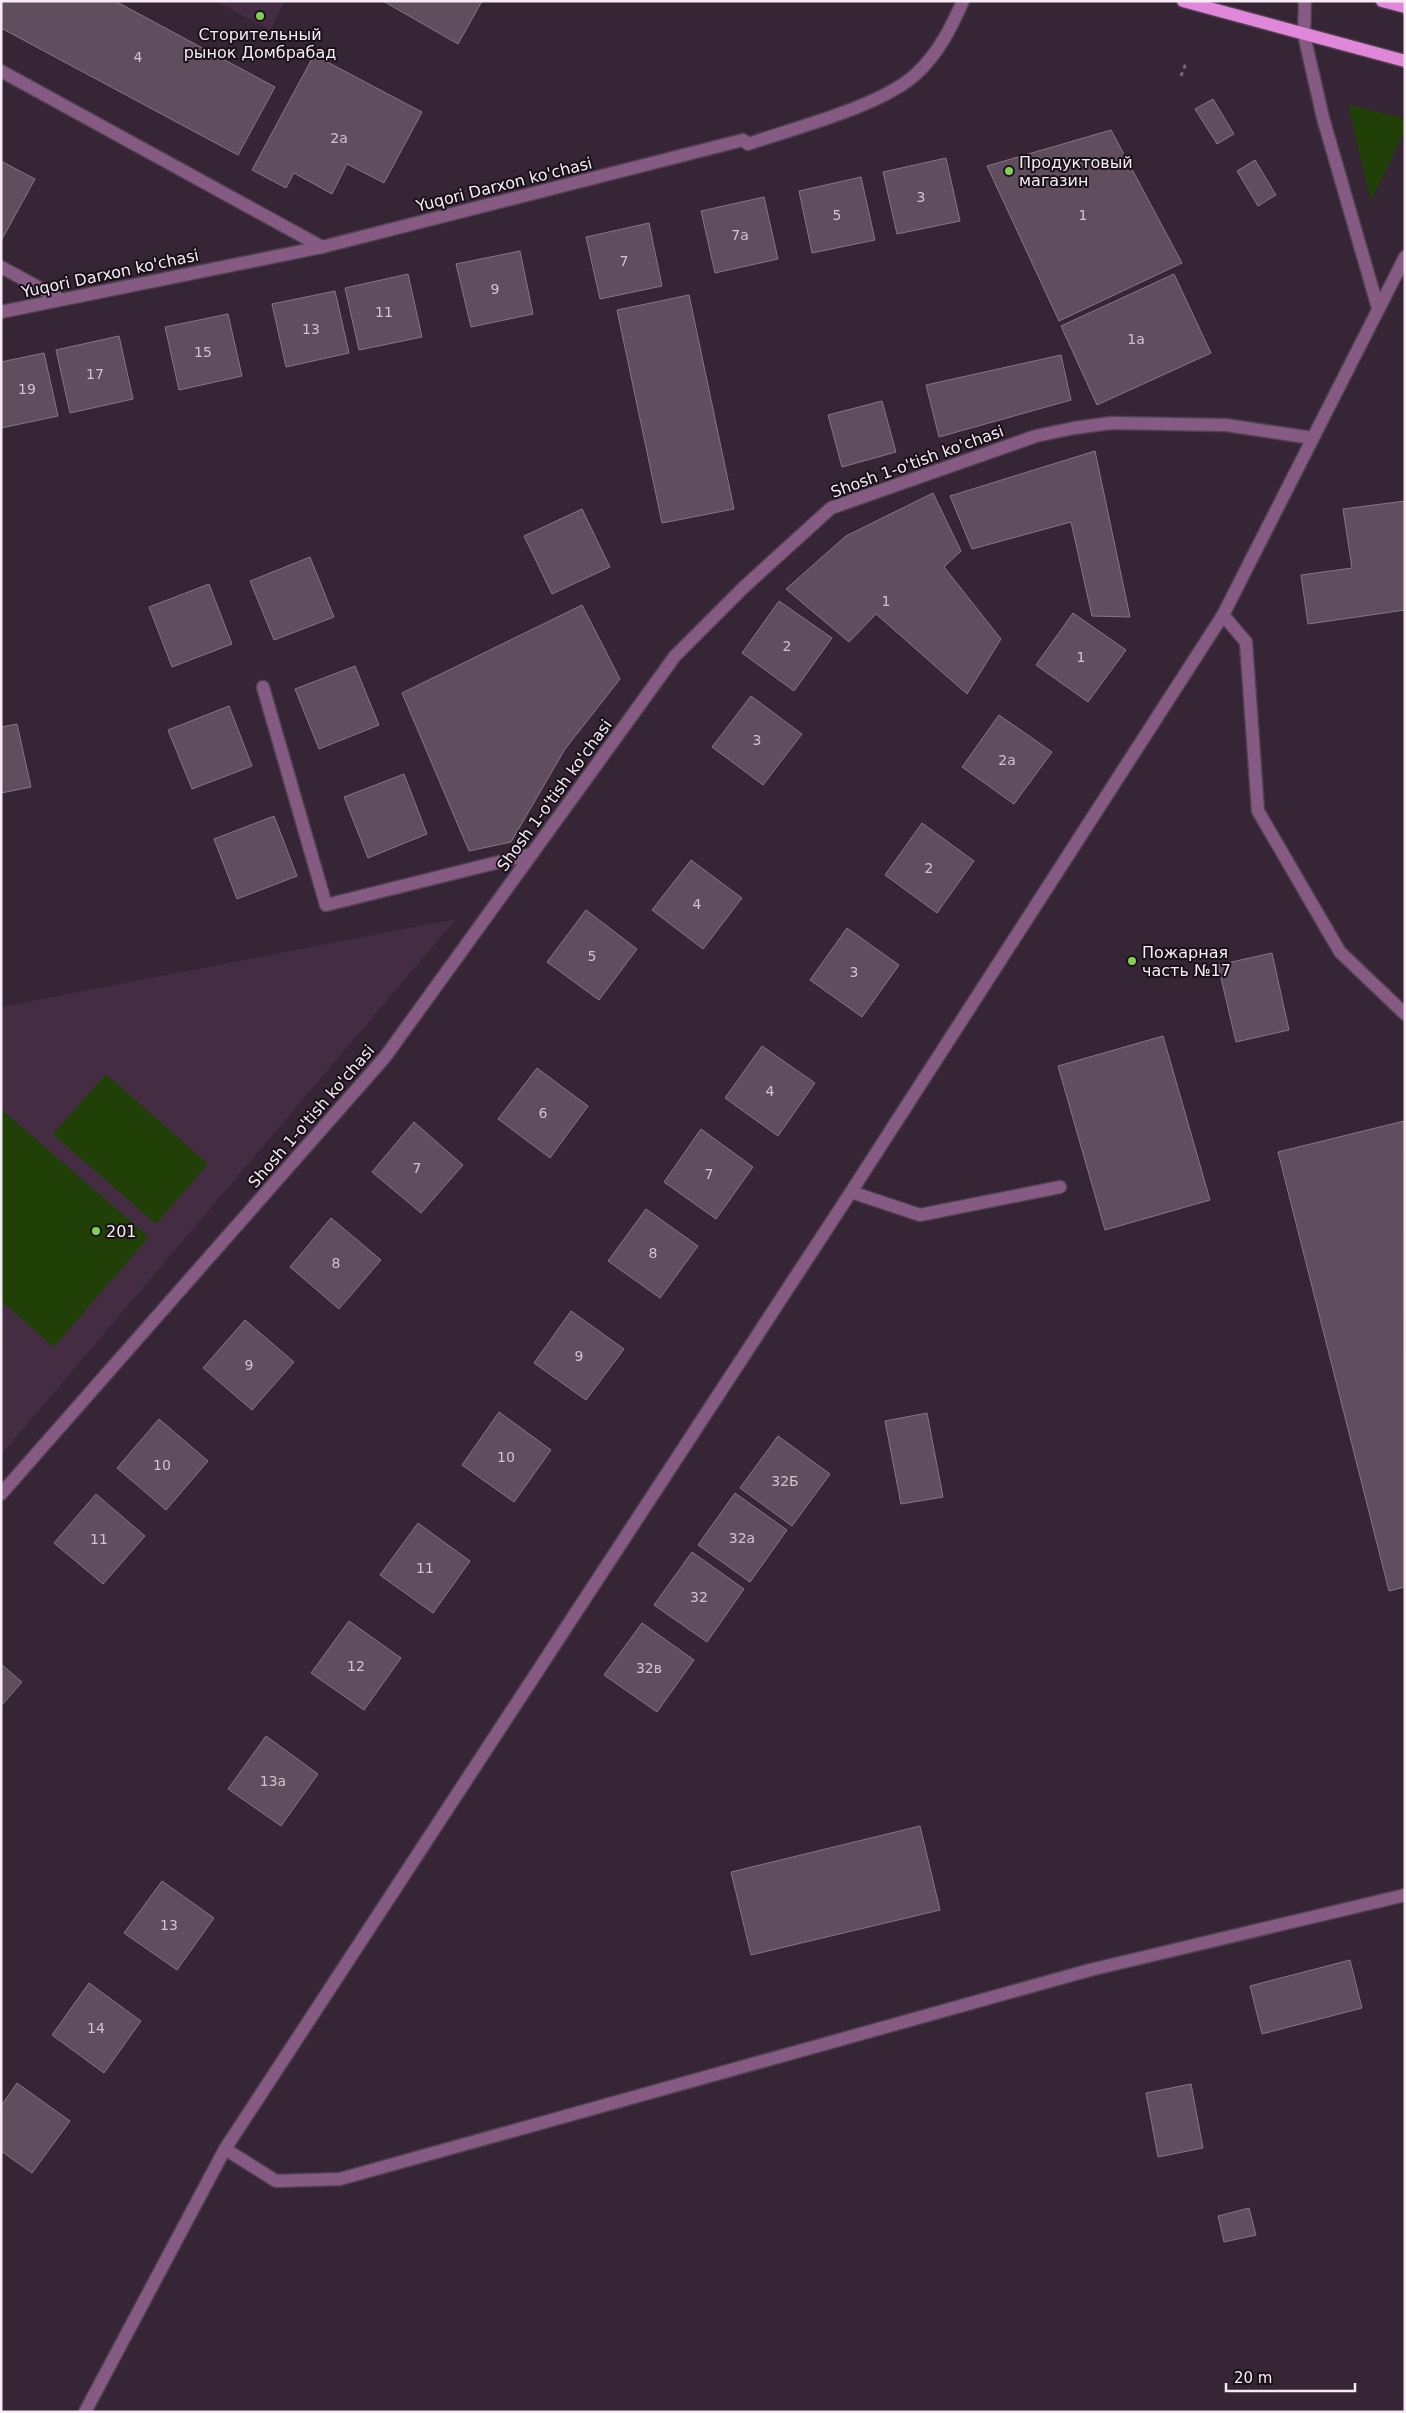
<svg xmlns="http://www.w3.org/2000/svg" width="1406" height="2413" font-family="'DejaVu Sans',sans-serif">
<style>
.built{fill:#442d42}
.green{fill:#204007}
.building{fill:#604d5e;stroke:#8a7487}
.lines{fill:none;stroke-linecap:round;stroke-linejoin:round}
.lane-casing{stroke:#514150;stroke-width:15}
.street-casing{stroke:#514150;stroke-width:15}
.primary-casing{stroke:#514150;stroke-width:15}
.path{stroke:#766775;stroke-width:3;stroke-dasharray:4 4;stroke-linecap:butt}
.lane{stroke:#865b83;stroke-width:12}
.street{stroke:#865b83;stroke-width:12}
.primary{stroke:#e087da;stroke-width:12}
.poi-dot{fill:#83d04f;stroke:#191118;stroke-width:2}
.labels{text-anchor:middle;stroke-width:4;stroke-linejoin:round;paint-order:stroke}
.number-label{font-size:14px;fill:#d1c4d0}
.poi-label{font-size:16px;fill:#f7ebf6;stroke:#191118;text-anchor:start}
.street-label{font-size:16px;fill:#f7ebf6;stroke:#191118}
</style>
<rect width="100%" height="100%" fill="#362535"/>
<g class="built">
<polygon points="215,1 285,1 270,30"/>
<polygon points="456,919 1,1455 1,1007"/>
</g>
<g class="green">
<polygon points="1348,105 1405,118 1405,130 1371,201"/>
<polygon points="106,1074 208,1164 156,1224 53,1134"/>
<polygon points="1,1109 149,1237 54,1347 1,1301"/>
</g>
<g class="building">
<polygon points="1,1 115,1 275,87 238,155 1,28"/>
<polygon points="383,1 482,1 458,44"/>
<polygon points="314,55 422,112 384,183 347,164 332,194 294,173 286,188 252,170"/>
<polygon points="1213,99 1234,134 1217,144 1195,109"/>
<polygon points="1111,130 1182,263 1059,321 987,166"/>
<polygon points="946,158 960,221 897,234 883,172"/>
<polygon points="1255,160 1276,195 1258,206 1237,171"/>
<polygon points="1,161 35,179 1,241"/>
<polygon points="861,177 875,240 812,253 799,191"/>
<polygon points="764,197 778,259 715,273 701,211"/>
<polygon points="649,223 662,286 600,299 586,237"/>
<polygon points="520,251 533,314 471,327 456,264"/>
<polygon points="408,274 422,337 359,350 345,288"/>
<polygon points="1174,274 1211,353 1097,405 1061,326"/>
<polygon points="335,291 349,353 286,367 272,304"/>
<polygon points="689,295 734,509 662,523 617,310"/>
<polygon points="228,314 242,376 179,390 165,327"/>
<polygon points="119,336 133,399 70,413 56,350"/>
<polygon points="44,353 58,416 1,428 1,362"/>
<polygon points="1061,355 1071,400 939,437 926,385"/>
<polygon points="882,401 896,452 842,467 828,415"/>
<polygon points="1095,451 1130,617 1092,616 1071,522 972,549 950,496"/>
<polygon points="933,493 961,551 944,567 1001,639 967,694 876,614 849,642 786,589 846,536"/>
<polygon points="1405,501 1405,610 1308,624 1301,575 1352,568 1343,509"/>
<polygon points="582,509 610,567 552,594 524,536"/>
<polygon points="310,557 334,617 274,640 250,581"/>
<polygon points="209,584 232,644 172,667 149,607"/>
<polygon points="779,601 832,638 794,691 742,653"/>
<polygon points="582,605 620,679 565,749 511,842 469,851 402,693"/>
<polygon points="1073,613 1126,650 1088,702 1036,665"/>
<polygon points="355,666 379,725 319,749 295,689"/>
<polygon points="751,696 802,734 763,785 712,747"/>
<polygon points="229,706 252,766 192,789 168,730"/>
<polygon points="999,715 1052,752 1014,804 962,767"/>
<polygon points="17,724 31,787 1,793 1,727"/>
<polygon points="404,774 427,834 368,858 344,797"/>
<polygon points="274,816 297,876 237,899 214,839"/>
<polygon points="922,823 974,861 937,913 885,875"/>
<polygon points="691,860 742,898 703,949 652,910"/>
<polygon points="586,910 637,949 599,1000 547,962"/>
<polygon points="847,928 899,965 862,1017 810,980"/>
<polygon points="1272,953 1289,1030 1236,1042 1218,965"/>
<polygon points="1163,1036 1210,1200 1105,1230 1058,1066"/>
<polygon points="762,1046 815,1083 778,1136 725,1098"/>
<polygon points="537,1068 588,1106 550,1158 498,1119"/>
<polygon points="1404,1121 1405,1587 1389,1591 1278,1152"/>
<polygon points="414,1122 463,1165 421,1213 372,1172"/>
<polygon points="701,1129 753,1167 716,1219 664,1182"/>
<polygon points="646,1209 698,1246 660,1298 608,1261"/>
<polygon points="331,1218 381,1260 339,1309 290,1267"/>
<polygon points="571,1311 624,1349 586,1400 534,1363"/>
<polygon points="245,1320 294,1362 252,1410 203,1368"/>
<polygon points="499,1412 551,1450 514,1502 462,1465"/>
<polygon points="927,1413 943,1497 901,1504 885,1421"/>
<polygon points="159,1419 208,1461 166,1510 117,1468"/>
<polygon points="778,1436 830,1474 792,1526 740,1488"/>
<polygon points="735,1493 787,1530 750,1582 698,1545"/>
<polygon points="96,1494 145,1536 103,1584 54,1543"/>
<polygon points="418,1523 470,1561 433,1613 380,1575"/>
<polygon points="692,1552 744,1589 707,1642 654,1605"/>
<polygon points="349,1621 401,1658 364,1710 311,1673"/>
<polygon points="642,1623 694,1660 657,1712 604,1675"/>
<polygon points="1,1664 22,1682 1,1706"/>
<polygon points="266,1736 318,1774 281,1826 228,1789"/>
<polygon points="920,1826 940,1910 751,1955 731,1872"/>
<polygon points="162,1881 214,1918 177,1970 124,1933"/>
<polygon points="1350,1960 1362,2008 1262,2034 1250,1986"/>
<polygon points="89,1983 141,2021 104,2073 52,2035"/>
<polygon points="17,2083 70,2121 32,2173 1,2151 1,2106"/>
<polygon points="1191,2084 1203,2148 1158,2157 1146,2093"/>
<polygon points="1249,2208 1256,2235 1224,2242 1218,2216"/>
</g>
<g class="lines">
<defs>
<g id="lane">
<polyline points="1,71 322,247"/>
<polyline points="1,267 60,299"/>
<polyline points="1223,615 1246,642 1258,811 1340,952 1405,1014"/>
<polyline points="263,687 326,905 531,854"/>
<polyline points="851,1192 920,1215 1060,1187"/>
<polyline points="225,2149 276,2181 340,2179 1090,1970 1405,1895"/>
</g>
<g id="street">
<polyline points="1305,1 1304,35 1323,118 1378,308"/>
<path d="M1 312 322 247 743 140 748 144C794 128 882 106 916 74 938 54 951 28 963 1"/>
<polyline points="1,1494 385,1057 675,656 743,588 831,508 1036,436 1074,428 1111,423 1226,425 1312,438"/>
<polyline points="85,2412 225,2149 851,1192 1223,615 1405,257"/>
</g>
<g id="primary">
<polyline points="1183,1 1405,61"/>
<polyline points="1382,1 1405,7"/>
</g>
</defs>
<use href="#lane" class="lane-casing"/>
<use href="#street" class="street-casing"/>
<use href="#primary" class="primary-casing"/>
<polyline class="path" points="1181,76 1186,63"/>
<use href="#lane" class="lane"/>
<use href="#street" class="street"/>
<use href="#primary" class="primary"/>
</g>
<g class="poi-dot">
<circle cx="260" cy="16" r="5"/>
<circle cx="1009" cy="171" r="5"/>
<circle cx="1132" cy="961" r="5"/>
<circle cx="96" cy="1231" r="5"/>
</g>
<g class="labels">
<g class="number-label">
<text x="138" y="62">4</text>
<text x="339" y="143">2a</text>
<text x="921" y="202">3</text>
<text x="837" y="220">5</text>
<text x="1083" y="220">1</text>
<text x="740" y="240">7а</text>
<text x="624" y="266">7</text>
<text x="495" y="294">9</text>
<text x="384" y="317">11</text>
<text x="311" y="334">13</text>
<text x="1136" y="344">1а</text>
<text x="203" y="357">15</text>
<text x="95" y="379">17</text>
<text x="27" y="394">19</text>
<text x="886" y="606">1</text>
<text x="787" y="651">2</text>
<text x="1081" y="662">1</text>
<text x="757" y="745">3</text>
<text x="1007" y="765">2а</text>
<text x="929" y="873">2</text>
<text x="697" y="909">4</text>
<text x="592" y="961">5</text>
<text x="854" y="977">3</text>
<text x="770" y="1096">4</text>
<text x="543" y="1118">6</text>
<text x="417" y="1173">7</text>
<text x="709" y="1179">7</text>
<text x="653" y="1258">8</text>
<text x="336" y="1268">8</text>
<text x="579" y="1361">9</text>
<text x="249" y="1370">9</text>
<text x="506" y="1462">10</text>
<text x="162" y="1470">10</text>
<text x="785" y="1486">32Б</text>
<text x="742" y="1543">32a</text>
<text x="99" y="1544">11</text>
<text x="425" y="1573">11</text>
<text x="699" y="1602">32</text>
<text x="356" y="1671">12</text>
<text x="649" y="1673">32в</text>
<text x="273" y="1786">13а</text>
<text x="169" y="1930">13</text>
<text x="96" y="2033">14</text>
</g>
<g class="poi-label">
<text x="260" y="40" text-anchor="middle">Сторительный<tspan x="260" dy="18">рынок Домбрабад</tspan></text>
<text x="1019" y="168">Продуктовый<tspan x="1019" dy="18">магазин</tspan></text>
<text x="1142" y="958">Пожарная<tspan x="1142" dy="18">часть №17</tspan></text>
<text x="106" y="1237">201</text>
</g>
<g class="street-label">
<text transform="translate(504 184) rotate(-14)" y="6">Yuqori Darxon ko'chasi</text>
<text transform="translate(110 273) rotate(-12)" y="6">Yuqori Darxon ko'chasi</text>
<text transform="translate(917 461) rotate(-20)" y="6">Shosh 1-o'tish ko'chasi</text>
<text transform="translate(554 795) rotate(-54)" y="6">Shosh 1-o'tish ko'chasi</text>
<text transform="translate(311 1116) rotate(-49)" y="6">Shosh 1-o'tish ko'chasi</text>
</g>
</g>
<rect width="1406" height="2413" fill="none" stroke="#f7ebf6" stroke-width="5"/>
<path d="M1226 2383v8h129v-8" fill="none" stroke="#f7ebf6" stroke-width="2.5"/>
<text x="1234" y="2383" font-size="15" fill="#f7ebf6" stroke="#191118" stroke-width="4" paint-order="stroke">20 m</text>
</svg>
